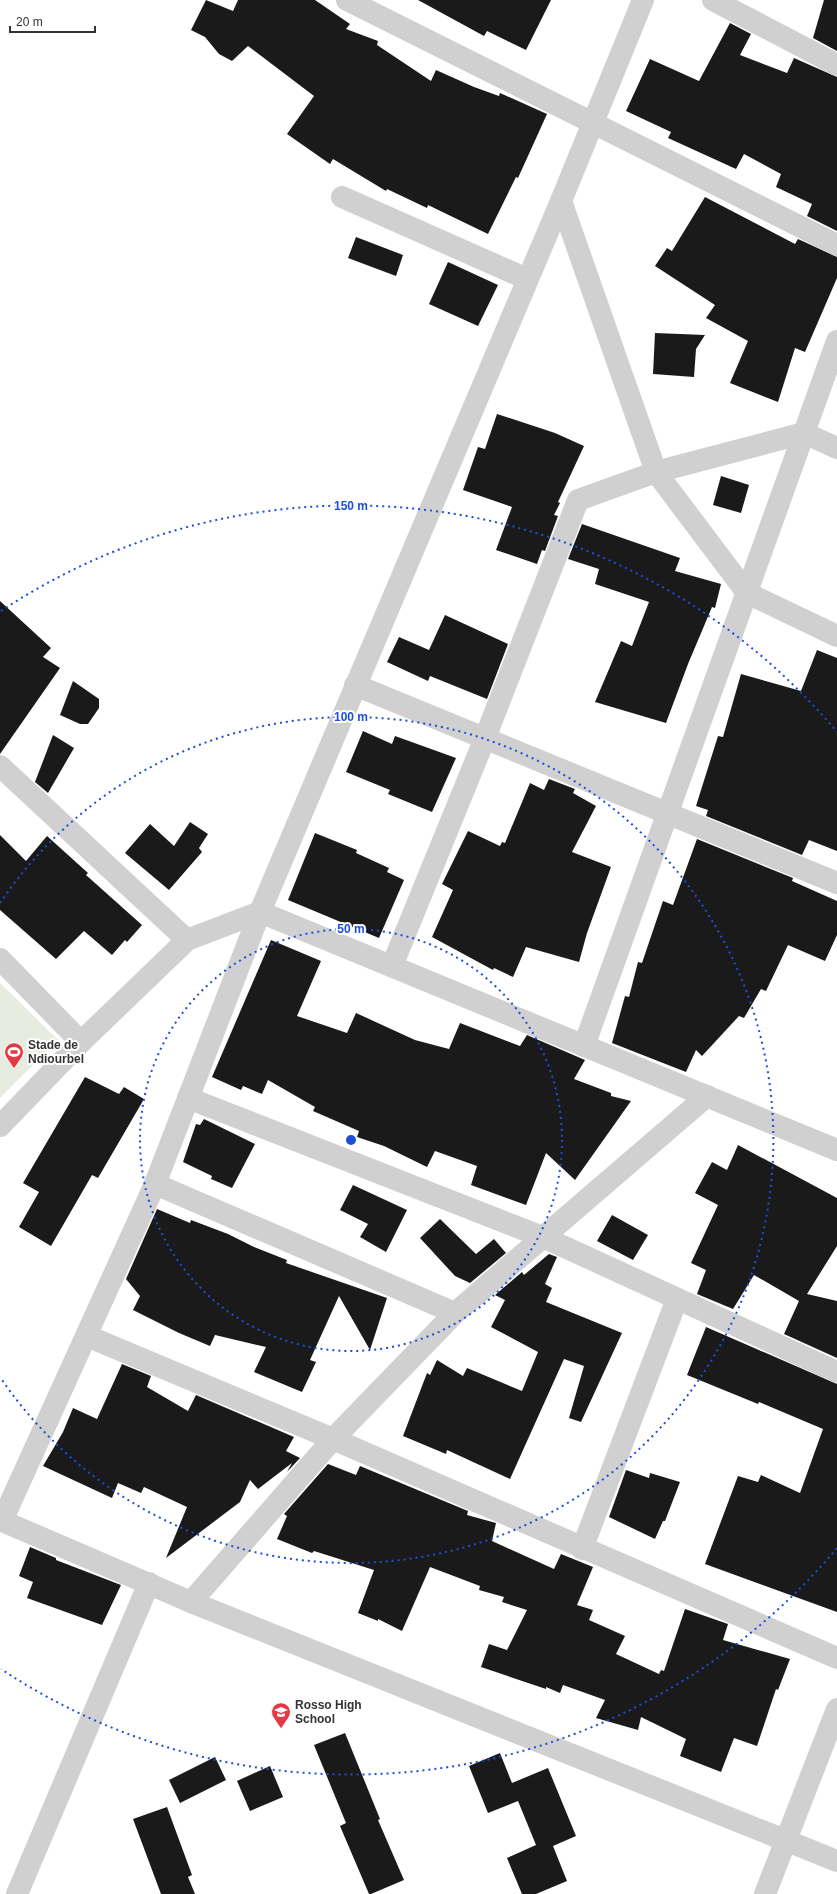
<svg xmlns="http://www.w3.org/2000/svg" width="837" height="1894" font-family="Helvetica,sans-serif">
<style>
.green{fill:#e6ecdf}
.building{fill:#1a1a1a}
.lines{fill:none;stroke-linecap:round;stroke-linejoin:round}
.street{stroke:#d0d0d0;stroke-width:22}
.ring{fill:none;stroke:#1d4ed8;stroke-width:2;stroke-dasharray:2 4}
.labels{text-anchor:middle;stroke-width:4;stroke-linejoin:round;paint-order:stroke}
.poi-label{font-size:12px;font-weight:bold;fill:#333;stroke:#fff;text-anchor:start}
.centre{fill:#1d4ed8;stroke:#fff;stroke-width:2}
.ring-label{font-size:12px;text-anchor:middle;font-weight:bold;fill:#1d4ed8;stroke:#fff;stroke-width:4;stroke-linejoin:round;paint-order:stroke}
</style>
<rect width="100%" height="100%" fill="#fff"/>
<polygon class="green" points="0,983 58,1040 0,1098"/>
<g class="building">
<polygon points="206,0 233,11 238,0 315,0 350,24 346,29 378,41 377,45 431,81 436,70 474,87 499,96 500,93 547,114 518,178 516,177 488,234 428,205 427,208 387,189 386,191 333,159 330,164 287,134 314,96 248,46 232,61 219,54 205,37 191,30"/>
<polygon points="418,0 551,0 526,50 487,31 484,36"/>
<polygon points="824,0 837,0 837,51 813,38"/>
<polygon points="730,23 751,34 740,55 787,73 794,58 837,77 837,231 807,216 812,204 776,187 781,174 744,154 736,169 668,138 671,132 626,111 650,59 699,81"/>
<polygon points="705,197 795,244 798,239 837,257 837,278 805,352 795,348 778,402 730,383 748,341 706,318 715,305 655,266 667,248 672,251"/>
<polygon points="356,237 403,255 396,276 348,258"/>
<polygon points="448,262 498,285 478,326 429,304"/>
<polygon points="655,333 705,335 696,349 694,377 653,374"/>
<polygon points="497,414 555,433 584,446 558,502 560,503 554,515 558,516 545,551 542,550 537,564 496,550 512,507 463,490 478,447 485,449"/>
<polygon points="721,476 749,485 741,513 713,505"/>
<polygon points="582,524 680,558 675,571 721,584 715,608 712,607 688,664 666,723 595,702 621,641 632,646 649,602 595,584 599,569 568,559"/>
<polygon points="0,601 51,648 43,657 60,668 0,754"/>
<polygon points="445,615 508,644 487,699 430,676 428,681 387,662 399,637 429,650"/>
<polygon points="817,650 837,658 837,851 809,840 802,855 706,816 708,810 696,806 718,736 723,737 741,674 801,691"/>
<polygon points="73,681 99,699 99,708 88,724 80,724 60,715"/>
<polygon points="363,731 392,744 395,736 456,758 432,812 388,794 390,790 346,772"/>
<polygon points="53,735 74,748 48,793 35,782"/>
<polygon points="549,779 575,789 573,793 596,806 572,852 611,867 587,933 579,962 526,947 513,977 494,968 493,970 432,937 453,890 442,884 468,831 500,846 502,842 505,843 530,783 544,790"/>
<polygon points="190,822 208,834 199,848 202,852 169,890 125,853 150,824 174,846"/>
<polygon points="315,833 357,850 356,853 389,868 387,872 404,880 379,938 288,900"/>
<polygon points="0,835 26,861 47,836 88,873 86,875 142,925 127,942 125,940 112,955 84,931 56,959 0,910"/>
<polygon points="697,839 793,878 792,881 837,901 837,935 825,961 788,945 766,991 761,989 744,1018 739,1016 702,1056 696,1050 686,1072 612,1043 625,996 629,997 638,962 642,963 663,901 673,905"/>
<polygon points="271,940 321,961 297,1016 347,1033 356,1013 415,1040 449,1049 460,1023 520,1046 527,1035 585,1060 574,1079 611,1093 611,1096 631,1101 575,1180 546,1153 526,1205 471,1185 477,1166 435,1151 427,1167 384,1146 357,1137 359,1131 313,1111 315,1107 268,1080 262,1094 243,1086 241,1090 212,1077"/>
<polygon points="85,1077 119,1094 124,1087 144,1099 98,1178 92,1175 51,1246 19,1227 39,1192 23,1183"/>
<polygon points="204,1119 255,1144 232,1188 211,1179 212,1176 183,1162 196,1124 200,1125"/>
<polygon points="738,1145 837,1198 837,1246 807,1294 837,1301 837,1358 784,1334 799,1301 754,1275 733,1309 697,1294 706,1270 691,1263 718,1205 695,1193 712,1162 727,1170"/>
<polygon points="353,1185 407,1210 386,1252 360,1237 368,1224 340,1210"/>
<polygon points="157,1209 190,1223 191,1220 228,1234 254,1247 287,1260 286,1263 387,1298 370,1350 339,1296 310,1360 316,1362 302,1392 254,1372 266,1347 215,1335 210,1346 179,1333 133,1310 140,1296 126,1279"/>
<polygon points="612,1215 648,1235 633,1260 597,1241"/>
<polygon points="440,1219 476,1254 494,1239 506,1253 470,1283 455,1276 420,1238"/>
<polygon points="549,1254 557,1257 545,1284 552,1288 546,1302 622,1333 581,1422 569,1418 584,1366 564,1359 510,1479 447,1450 446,1454 403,1436 427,1373 430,1375 437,1360 463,1376 467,1368 522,1391 538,1352 491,1327 505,1300 495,1295 522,1272 524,1275"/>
<polygon points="706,1327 837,1384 837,1612 705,1564 738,1476 758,1482 761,1475 800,1493 823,1429 759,1402 758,1404 687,1375"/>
<polygon points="122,1364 151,1376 147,1387 188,1411 196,1395 294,1437 286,1451 300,1458 287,1472 292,1463 258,1489 250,1480 240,1502 166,1558 187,1507 144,1487 141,1493 118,1483 112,1498 43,1466 63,1432 73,1408 97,1419"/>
<polygon points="328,1464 356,1475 360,1466 468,1511 467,1515 496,1523 492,1541 554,1569 561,1554 593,1567 577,1605 593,1610 589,1620 625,1636 616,1654 659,1674 661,1670 664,1671 685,1609 728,1624 723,1640 790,1659 778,1690 776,1689 757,1746 734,1738 721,1772 680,1756 686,1739 641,1717 638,1730 596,1718 605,1700 563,1685 560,1693 546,1687 546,1689 481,1667 489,1644 507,1650 527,1610 502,1602 504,1597 479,1590 480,1586 430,1567 402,1631 378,1619 378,1621 358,1613 374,1570 314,1551 312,1553 277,1539 287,1516 284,1514"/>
<polygon points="626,1470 649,1478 650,1473 680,1482 665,1521 663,1521 655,1539 609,1517"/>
<polygon points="30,1547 56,1558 56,1560 121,1585 102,1625 27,1598 33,1582 19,1576"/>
<polygon points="345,1733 380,1819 378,1820 404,1880 371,1894 369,1894 340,1826 346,1823 314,1745"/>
<polygon points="500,1753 512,1783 548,1768 576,1836 553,1846 567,1881 536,1894 522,1894 507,1858 536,1845 518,1801 488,1813 469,1766"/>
<polygon points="215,1757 226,1780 180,1803 169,1780"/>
<polygon points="270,1766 283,1797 250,1811 237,1781"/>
<polygon points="167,1807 192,1875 188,1877 195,1894 161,1894 133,1819"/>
</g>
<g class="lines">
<g class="street">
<polyline points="347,0 837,245"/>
<polyline points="713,0 837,65"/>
<polyline points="342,197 527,279"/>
<polyline points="561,201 656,472 747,593 837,636"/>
<polyline points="355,685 837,883"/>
<polyline points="0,766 187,940"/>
<polyline points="0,959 81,1042"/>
<polyline points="392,966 485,738 578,500 656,472 804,433 837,448"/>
<polyline points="584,1046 837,341"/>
<polyline points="188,1098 545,1238 837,1372"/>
<polyline points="0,1126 81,1042 187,940 260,912 837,1150"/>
<polyline points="155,1184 455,1313"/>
<polyline points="87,1336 333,1439 837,1658"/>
<polyline points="0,1520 191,1602 837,1861"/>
<polyline points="2,1521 155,1184 260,912 561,201 643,0"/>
<polyline points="582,1549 677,1299"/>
<polyline points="191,1602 333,1439 455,1313 707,1096"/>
<polyline points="17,1894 149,1583"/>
<polyline points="765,1894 837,1709"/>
</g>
</g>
<g class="ring">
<circle cx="351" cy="1140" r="211"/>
<path d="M0 903A423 423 0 1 1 0 1377"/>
<path d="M837 1548A634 634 0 0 1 1 1669M1 611A634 634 0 0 1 837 732"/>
</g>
<defs>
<symbol id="stadium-pin" viewBox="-11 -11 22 30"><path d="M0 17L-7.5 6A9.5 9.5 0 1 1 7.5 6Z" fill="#e63946" stroke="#fff"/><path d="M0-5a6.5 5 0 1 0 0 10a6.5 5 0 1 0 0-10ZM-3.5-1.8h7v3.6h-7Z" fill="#fff"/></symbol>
<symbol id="school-pin" viewBox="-11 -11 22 30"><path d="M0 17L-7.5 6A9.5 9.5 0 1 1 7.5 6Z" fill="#e63946" stroke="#fff"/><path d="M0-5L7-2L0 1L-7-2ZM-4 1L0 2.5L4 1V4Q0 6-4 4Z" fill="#fff"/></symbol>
</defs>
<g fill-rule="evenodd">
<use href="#stadium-pin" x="3" y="1041" width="22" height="30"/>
<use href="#school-pin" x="270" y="1701" width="22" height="30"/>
</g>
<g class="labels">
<g class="poi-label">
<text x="28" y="1049">Stade de<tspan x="28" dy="14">Ndiourbel</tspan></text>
<text x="295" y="1709">Rosso High<tspan x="295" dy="14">School</tspan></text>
</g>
</g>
<circle cx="351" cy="1140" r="6" class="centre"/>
<g class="ring-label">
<text x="351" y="510">150 m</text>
<text x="351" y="721">100 m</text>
<text x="351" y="933">50 m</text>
</g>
<path d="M10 26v6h85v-6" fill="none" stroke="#333333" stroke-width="2"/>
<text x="16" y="26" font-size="12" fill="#333333" stroke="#ffffff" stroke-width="3" paint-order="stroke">20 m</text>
</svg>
